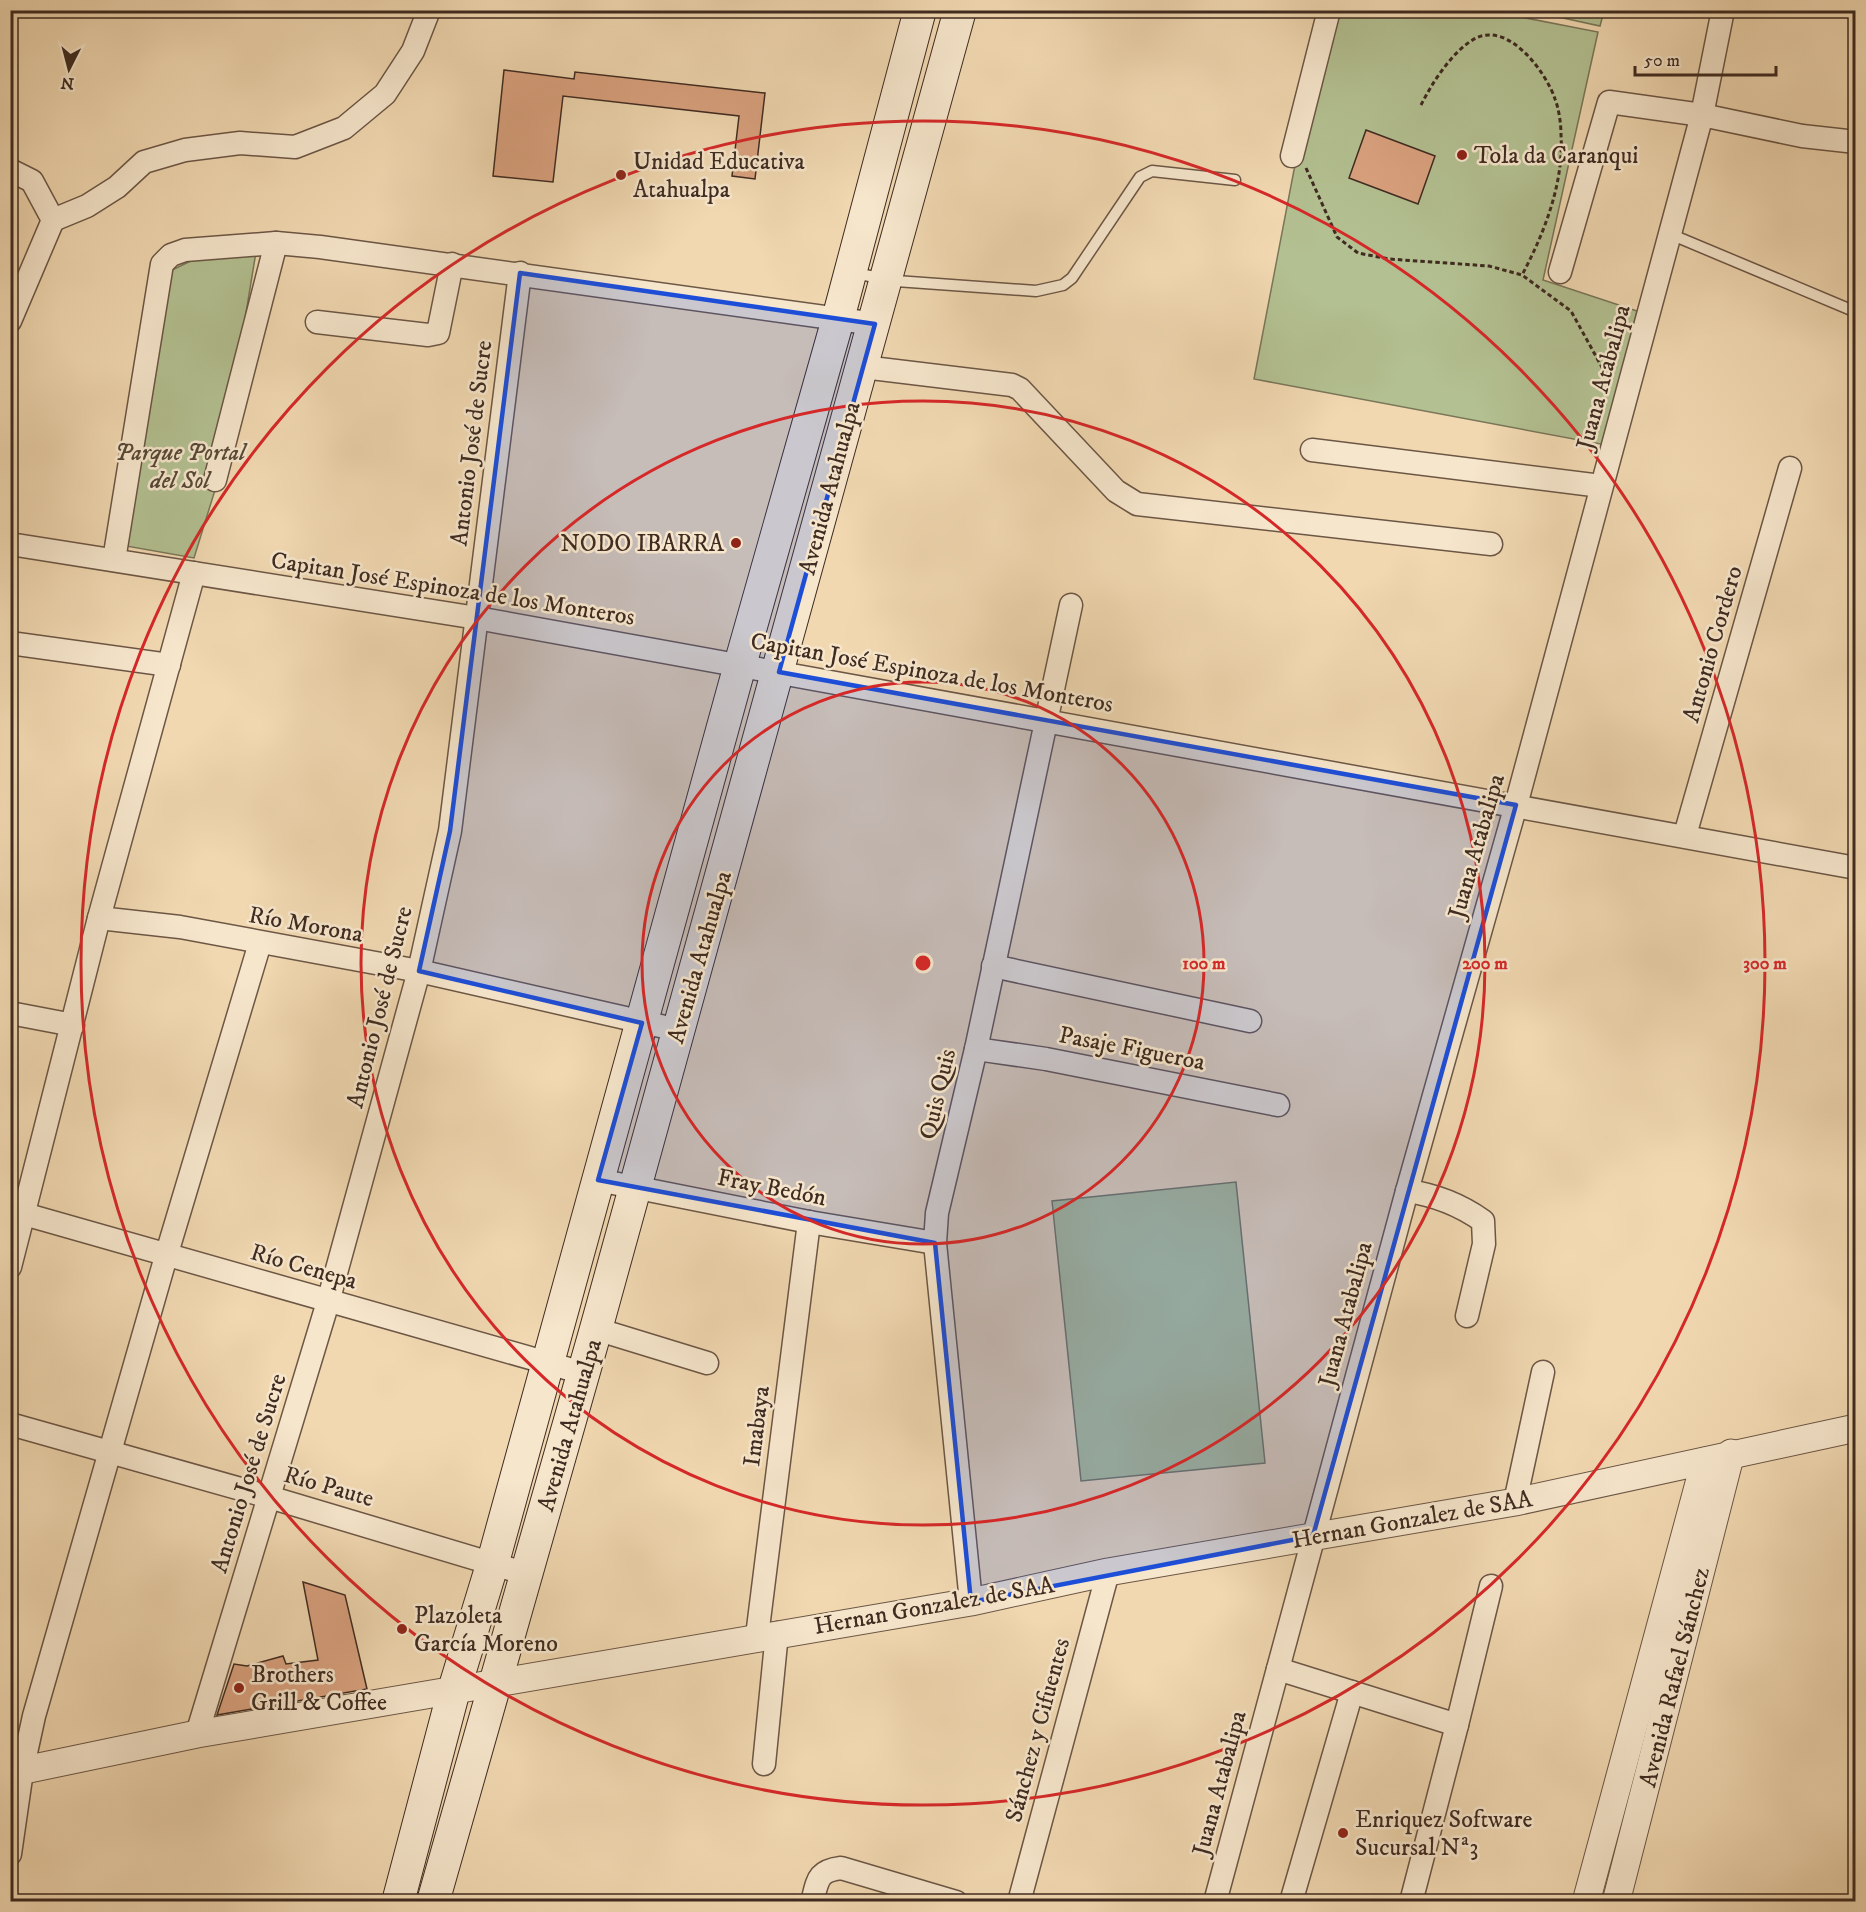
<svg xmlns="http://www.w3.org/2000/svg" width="1866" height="1912" font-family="'IM FELL DW Pica',serif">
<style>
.green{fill:#b3c091;stroke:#797659;stroke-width:1.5}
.building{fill:#daa27f;stroke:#3f2b21;stroke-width:1.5}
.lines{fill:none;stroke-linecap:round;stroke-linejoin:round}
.service-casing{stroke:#6c5645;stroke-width:13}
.minor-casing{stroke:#6c5645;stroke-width:25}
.tertiary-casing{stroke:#6c5645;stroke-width:29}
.secondary-casing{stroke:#3f2b21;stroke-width:34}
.path{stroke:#3f2b21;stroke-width:3;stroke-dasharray:4.5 3;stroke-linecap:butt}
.service{stroke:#f6e6cc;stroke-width:10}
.minor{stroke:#f6e6cc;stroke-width:22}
.tertiary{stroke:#f6e6cc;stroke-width:27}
.secondary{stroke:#f6e6cc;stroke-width:32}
.marked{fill:#1d4ed8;fill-opacity:0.2;stroke:#1d4ed8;stroke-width:4.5;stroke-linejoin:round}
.ring{fill:none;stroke:#d62828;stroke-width:3}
.poi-dot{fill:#8f2418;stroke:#f6e6cc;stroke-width:2}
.labels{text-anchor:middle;stroke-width:5;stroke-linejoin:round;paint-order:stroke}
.poi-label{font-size:24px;fill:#3f2b21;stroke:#f6e6cc;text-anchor:start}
.street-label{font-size:24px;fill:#3f2b21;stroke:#f6e6cc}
.park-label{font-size:24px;font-style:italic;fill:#564937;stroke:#f6e6cc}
.centre{fill:#d62828;stroke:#f6e6cc;stroke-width:3}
.ring-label{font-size:18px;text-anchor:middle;font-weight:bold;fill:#d62828;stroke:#f6e6cc;stroke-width:5;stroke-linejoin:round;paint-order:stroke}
</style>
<rect width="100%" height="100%" fill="#f1d8b1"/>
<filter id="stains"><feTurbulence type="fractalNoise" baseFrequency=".00333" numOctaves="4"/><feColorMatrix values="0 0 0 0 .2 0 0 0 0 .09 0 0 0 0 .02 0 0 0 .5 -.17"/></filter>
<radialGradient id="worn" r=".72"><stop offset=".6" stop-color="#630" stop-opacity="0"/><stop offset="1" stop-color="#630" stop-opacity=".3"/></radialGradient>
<g class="green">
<polygon points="1339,11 1490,11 1598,32 1543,280 1637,311 1611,446 1254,379 1294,170"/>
<polygon points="1531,11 1604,11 1600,26"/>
<polygon points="256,252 219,477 194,558 126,546 172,270 203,255"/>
<polygon points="1236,1182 1265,1463 1081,1481 1052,1201"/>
</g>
<g class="building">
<polygon points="504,70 574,79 575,72 765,93 755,179 732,176 739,116 563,96 553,182 493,176"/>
<polygon points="1366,130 1435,156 1418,204 1349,178"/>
<polygon points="303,1582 345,1595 367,1689 217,1715 234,1664 247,1666 283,1656 286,1664 318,1660"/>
</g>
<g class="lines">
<defs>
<g id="service">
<polyline points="1670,234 1856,312"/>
<polyline points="854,273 896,281 1036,291 1063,285 1072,278 1140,177 1152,171 1235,180"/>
</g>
<g id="minor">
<polyline points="1292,156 1329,10"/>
<polyline points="10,170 32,181 53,220 10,321"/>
<polyline points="53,220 87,206 117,187 144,162 185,150 240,143 295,147 344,128 385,94 413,51 429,10"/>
<polyline points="1560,272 1609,102 1702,115 1802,136 1856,142"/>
<polyline points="317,322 428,335 438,333 452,264"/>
<polyline points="863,367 1012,385 1020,389 1116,491 1137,504 1491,544"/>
<polyline points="1312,450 1601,486"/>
<polyline points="215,480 276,243"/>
<polyline points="10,544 477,618 1856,868"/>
<polyline points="114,560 162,264 171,255 185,250 276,243 320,247 875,324"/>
<polyline points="10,643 169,665"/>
<polyline points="1685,835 1790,468"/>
<polyline points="99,918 180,927 419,971 678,1030"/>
<polyline points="993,966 1250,1021"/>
<polyline points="10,1013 73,1025"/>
<polyline points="976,1049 1046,1059 1278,1105"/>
<polyline points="598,1180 809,1222 935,1243"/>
<path d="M1407 1191C1436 1195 1459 1204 1483 1221L1484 1244 1467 1316"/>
<polyline points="10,1210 583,1373"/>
<polyline points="10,1267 99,918 194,573"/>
<polyline points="596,1329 707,1363"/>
<polyline points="10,1424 269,1497 527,1574"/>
<polyline points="1515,1502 1543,1372"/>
<polyline points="971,1602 935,1243 937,1213 976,1049 1071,605"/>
<polyline points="757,1636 809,1222"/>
<polyline points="1278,1669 1457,1725 1411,1902"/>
<polyline points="1457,1725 1491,1586"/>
<polyline points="197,1734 328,1302 419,971 450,831 520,273"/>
<polyline points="764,1764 777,1633"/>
<polyline points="10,1854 22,1771 34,1716 167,1253 260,943"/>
<path d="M812 1902C818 1880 817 1871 841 1868L956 1902"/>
<polyline points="1019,1902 1108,1572"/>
<polyline points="1215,1902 1407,1191 1516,805 1702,115 1723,10"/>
<polyline points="1291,1902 1352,1692"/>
</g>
<g id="tertiary">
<polyline points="10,1773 197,1734 971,1602 1108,1572 1515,1502 1856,1428"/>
<polyline points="1586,1902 1705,1461"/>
<polyline points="1616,1902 1731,1453"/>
</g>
<g id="secondary">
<polyline points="398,1902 454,1690 493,1562 740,665 838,319 920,10"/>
<polyline points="433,1902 596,1329 960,10"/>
</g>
</defs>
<use href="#service" class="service-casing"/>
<use href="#minor" class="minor-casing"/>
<use href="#tertiary" class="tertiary-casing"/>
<use href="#secondary" class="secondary-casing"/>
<g class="path">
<path d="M1421 105C1432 83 1453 50 1476 38 1509 22 1546 72 1555 99 1559 109 1561 124 1561 135 1564 183 1544 234 1522 275"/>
<polyline points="1306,168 1337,237 1358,253 1389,259 1489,266 1522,275 1571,311 1609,380"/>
</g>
<use href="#service" class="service"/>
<use href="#minor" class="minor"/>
<use href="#tertiary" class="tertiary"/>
<use href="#secondary" class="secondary"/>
</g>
<path class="marked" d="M520 273 875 324 779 672 1516 805 1313 1536 971 1602 935 1243 598 1180 642 1023 419 971 450 831Z"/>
<g class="ring">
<circle cx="923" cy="963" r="281"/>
<circle cx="923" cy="963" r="562"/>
<circle cx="923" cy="963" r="842"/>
</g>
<g class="poi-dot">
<circle cx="1462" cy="155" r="6"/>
<circle cx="621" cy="175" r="6"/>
<circle cx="736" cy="543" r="6"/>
<circle cx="402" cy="1629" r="6"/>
<circle cx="239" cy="1688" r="6"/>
<circle cx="1343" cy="1833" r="6"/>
</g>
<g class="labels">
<g class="poi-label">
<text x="1474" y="163">Tola da Caranqui</text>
<text x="633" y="169">Unidad Educativa<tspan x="633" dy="28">Atahualpa</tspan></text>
<text x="724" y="551" text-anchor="end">NODO IBARRA</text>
<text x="414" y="1623">Plazoleta<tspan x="414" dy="28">García Moreno</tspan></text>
<text x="251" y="1682">Brothers<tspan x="251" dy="28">Grill &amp; Coffee</tspan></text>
<text x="1355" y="1827">Enriquez Software<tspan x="1355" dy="28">Sucursal Nª3</tspan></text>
</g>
<g class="street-label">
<text transform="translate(1603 377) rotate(-75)" y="8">Juana Atabalipa</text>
<text transform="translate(471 443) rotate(-83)" y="8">Antonio José de Sucre</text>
<text transform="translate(829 488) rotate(-75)" y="8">Avenida Atahualpa</text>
<text transform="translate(453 588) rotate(9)" y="8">Capitan José Espinoza de los Monteros</text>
<text transform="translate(1712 644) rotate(-74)" y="8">Antonio Cordero</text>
<text transform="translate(932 672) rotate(10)" y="8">Capitan José Espinoza de los Monteros</text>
<text transform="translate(1476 846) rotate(-74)" y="8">Juana Atabalipa</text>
<text transform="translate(306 924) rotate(10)" y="8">Río Morona</text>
<text transform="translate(699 957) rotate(-74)" y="8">Avenida Atahualpa</text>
<text transform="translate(379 1007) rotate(-76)" y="8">Antonio José de Sucre</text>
<text transform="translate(1132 1048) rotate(11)" y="8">Pasaje Figueroa</text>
<text transform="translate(937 1094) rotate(-77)" y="8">Quis Quis</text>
<text transform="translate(772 1187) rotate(11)" y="8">Fray Bedón</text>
<text transform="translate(304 1266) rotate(16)" y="8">Río Cenepa</text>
<text transform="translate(1345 1314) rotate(-75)" y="8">Juana Atabalipa</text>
<text transform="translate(569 1425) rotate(-74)" y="8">Avenida Atahualpa</text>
<text transform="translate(756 1426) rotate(-83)" y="8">Imabaya</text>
<text transform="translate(248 1473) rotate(-73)" y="8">Antonio José de Sucre</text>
<text transform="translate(329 1486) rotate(16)" y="8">Río Paute</text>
<text transform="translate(1412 1519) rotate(-10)" y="8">Hernan Gonzalez de SAA</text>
<text transform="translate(934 1605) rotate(-10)" y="8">Hernan Gonzalez de SAA</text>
<text transform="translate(1674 1677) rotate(-76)" y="8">Avenida Rafael Sánchez</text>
<text transform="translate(1037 1730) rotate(-75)" y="8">Sánchez y Cifuentes</text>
<text transform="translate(1219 1783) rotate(-75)" y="8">Juana Atabalipa</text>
</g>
<g class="park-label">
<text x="180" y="460">Parque Portal<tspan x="180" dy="28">del Sol</tspan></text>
</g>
</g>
<circle cx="923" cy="963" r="9" class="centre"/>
<g class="ring-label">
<text x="1204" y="969">100 m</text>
<text x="1485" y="969">200 m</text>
<text x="1765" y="969">300 m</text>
</g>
<rect width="1866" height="1912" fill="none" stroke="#f1d8b1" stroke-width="36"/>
<rect x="12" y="12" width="1842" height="1888" fill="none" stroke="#3f2b21" stroke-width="3"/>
<rect x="18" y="18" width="1830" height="1876" fill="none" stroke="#3f2b21" stroke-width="1.5"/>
<g transform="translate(69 69) rotate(186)" stroke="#f6e6cc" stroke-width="4.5" paint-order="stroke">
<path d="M0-4.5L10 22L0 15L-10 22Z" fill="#3f2b21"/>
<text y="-9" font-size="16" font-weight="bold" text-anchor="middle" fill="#3f2b21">N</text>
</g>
<path d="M1635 66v9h141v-9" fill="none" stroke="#3f2b21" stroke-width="3"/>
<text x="1644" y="66" font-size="18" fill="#3f2b21" stroke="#f6e6cc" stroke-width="4.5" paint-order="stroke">50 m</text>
<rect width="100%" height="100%" filter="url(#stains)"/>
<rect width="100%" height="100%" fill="url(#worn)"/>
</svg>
